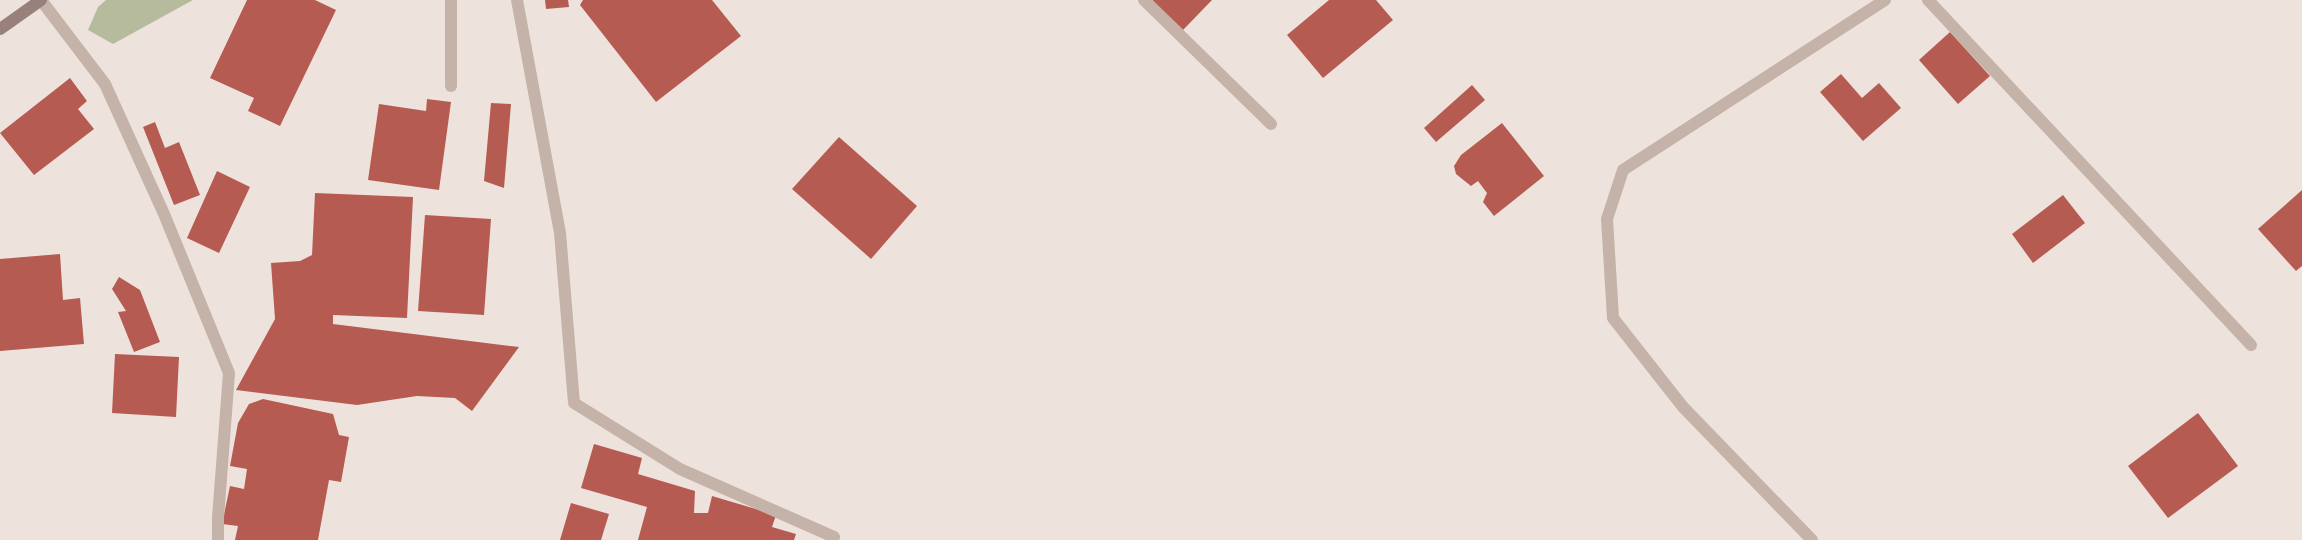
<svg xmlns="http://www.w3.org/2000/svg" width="2302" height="540" font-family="'Noto Sans',sans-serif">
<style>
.green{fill:#b6bb9e}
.building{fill:#b65b52}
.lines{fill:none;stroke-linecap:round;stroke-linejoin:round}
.minor{stroke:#c5b2a9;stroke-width:12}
.secondary{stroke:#98817b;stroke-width:12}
</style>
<rect width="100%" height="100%" fill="#eee3dc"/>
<polygon class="green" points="106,0 193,0 113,44 88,30 98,7"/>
<g class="building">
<polygon points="247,0 315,0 336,10 280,126 248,111 254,98 210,78"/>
<polygon points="545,0 568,0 569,7 546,9"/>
<polygon points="583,0 712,0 741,36 656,102 580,5"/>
<polygon points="1152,0 1212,0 1183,30"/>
<polygon points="1329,0 1376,0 1393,20 1323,78 1287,35"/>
<polygon points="1950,32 1990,76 1958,104 1919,60"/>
<polygon points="1841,74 1862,98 1879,83 1901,108 1863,141 1820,92"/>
<polygon points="70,78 87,101 78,109 94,129 34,175 0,133"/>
<polygon points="1472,85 1485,100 1436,142 1424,128"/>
<polygon points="427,99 451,102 439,190 368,180 379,104 426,111"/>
<polygon points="491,103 511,104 504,188 484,181"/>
<polygon points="155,122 165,148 179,142 200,195 174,205 143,127"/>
<polygon points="1502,123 1544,176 1494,216 1483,202 1487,193 1478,181 1471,186 1456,174 1454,166 1461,155"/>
<polygon points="839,137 917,206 871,259 792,189"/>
<polygon points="217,171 250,187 219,253 187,238"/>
<polygon points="2302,190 2302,266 2296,271 2258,229"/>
<polygon points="315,193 413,197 407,318 333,315 333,324 519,347 472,411 455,398 417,396 357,405 236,390 275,319 271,263 300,261 312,255"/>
<polygon points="2063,195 2085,223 2033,263 2012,234"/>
<polygon points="425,215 491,219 484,315 418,311"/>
<polygon points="60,254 63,300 80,298 84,344 0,351 0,259"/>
<polygon points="119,277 140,290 160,342 134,352 118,312 126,311 112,289"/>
<polygon points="115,354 179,357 176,417 112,413"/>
<polygon points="263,399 333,414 339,435 349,437 341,482 329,480 318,540 235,540 238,526 222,524 230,486 244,489 247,469 230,466 238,423 249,404"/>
<polygon points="2198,413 2238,466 2168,518 2128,466"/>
<polygon points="594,444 642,458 638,474 695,491 694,513 708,513 712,496 776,515 772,527 796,534 794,540 638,540 647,507 581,488"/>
<polygon points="571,503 609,514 601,540 560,540"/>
</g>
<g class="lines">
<g class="minor">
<polyline points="41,0 105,84 164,214 229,373 218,518 218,540"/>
<polyline points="451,0 451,86"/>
<polyline points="517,0 560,233 574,403 680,469 834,537"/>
<polyline points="1144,0 1271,124"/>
<polyline points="1928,0 2251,345"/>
<polyline points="1812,540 1683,407 1613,318 1607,219 1623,170 1885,0"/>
</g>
<polyline class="secondary" points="0,29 41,0"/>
</g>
</svg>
